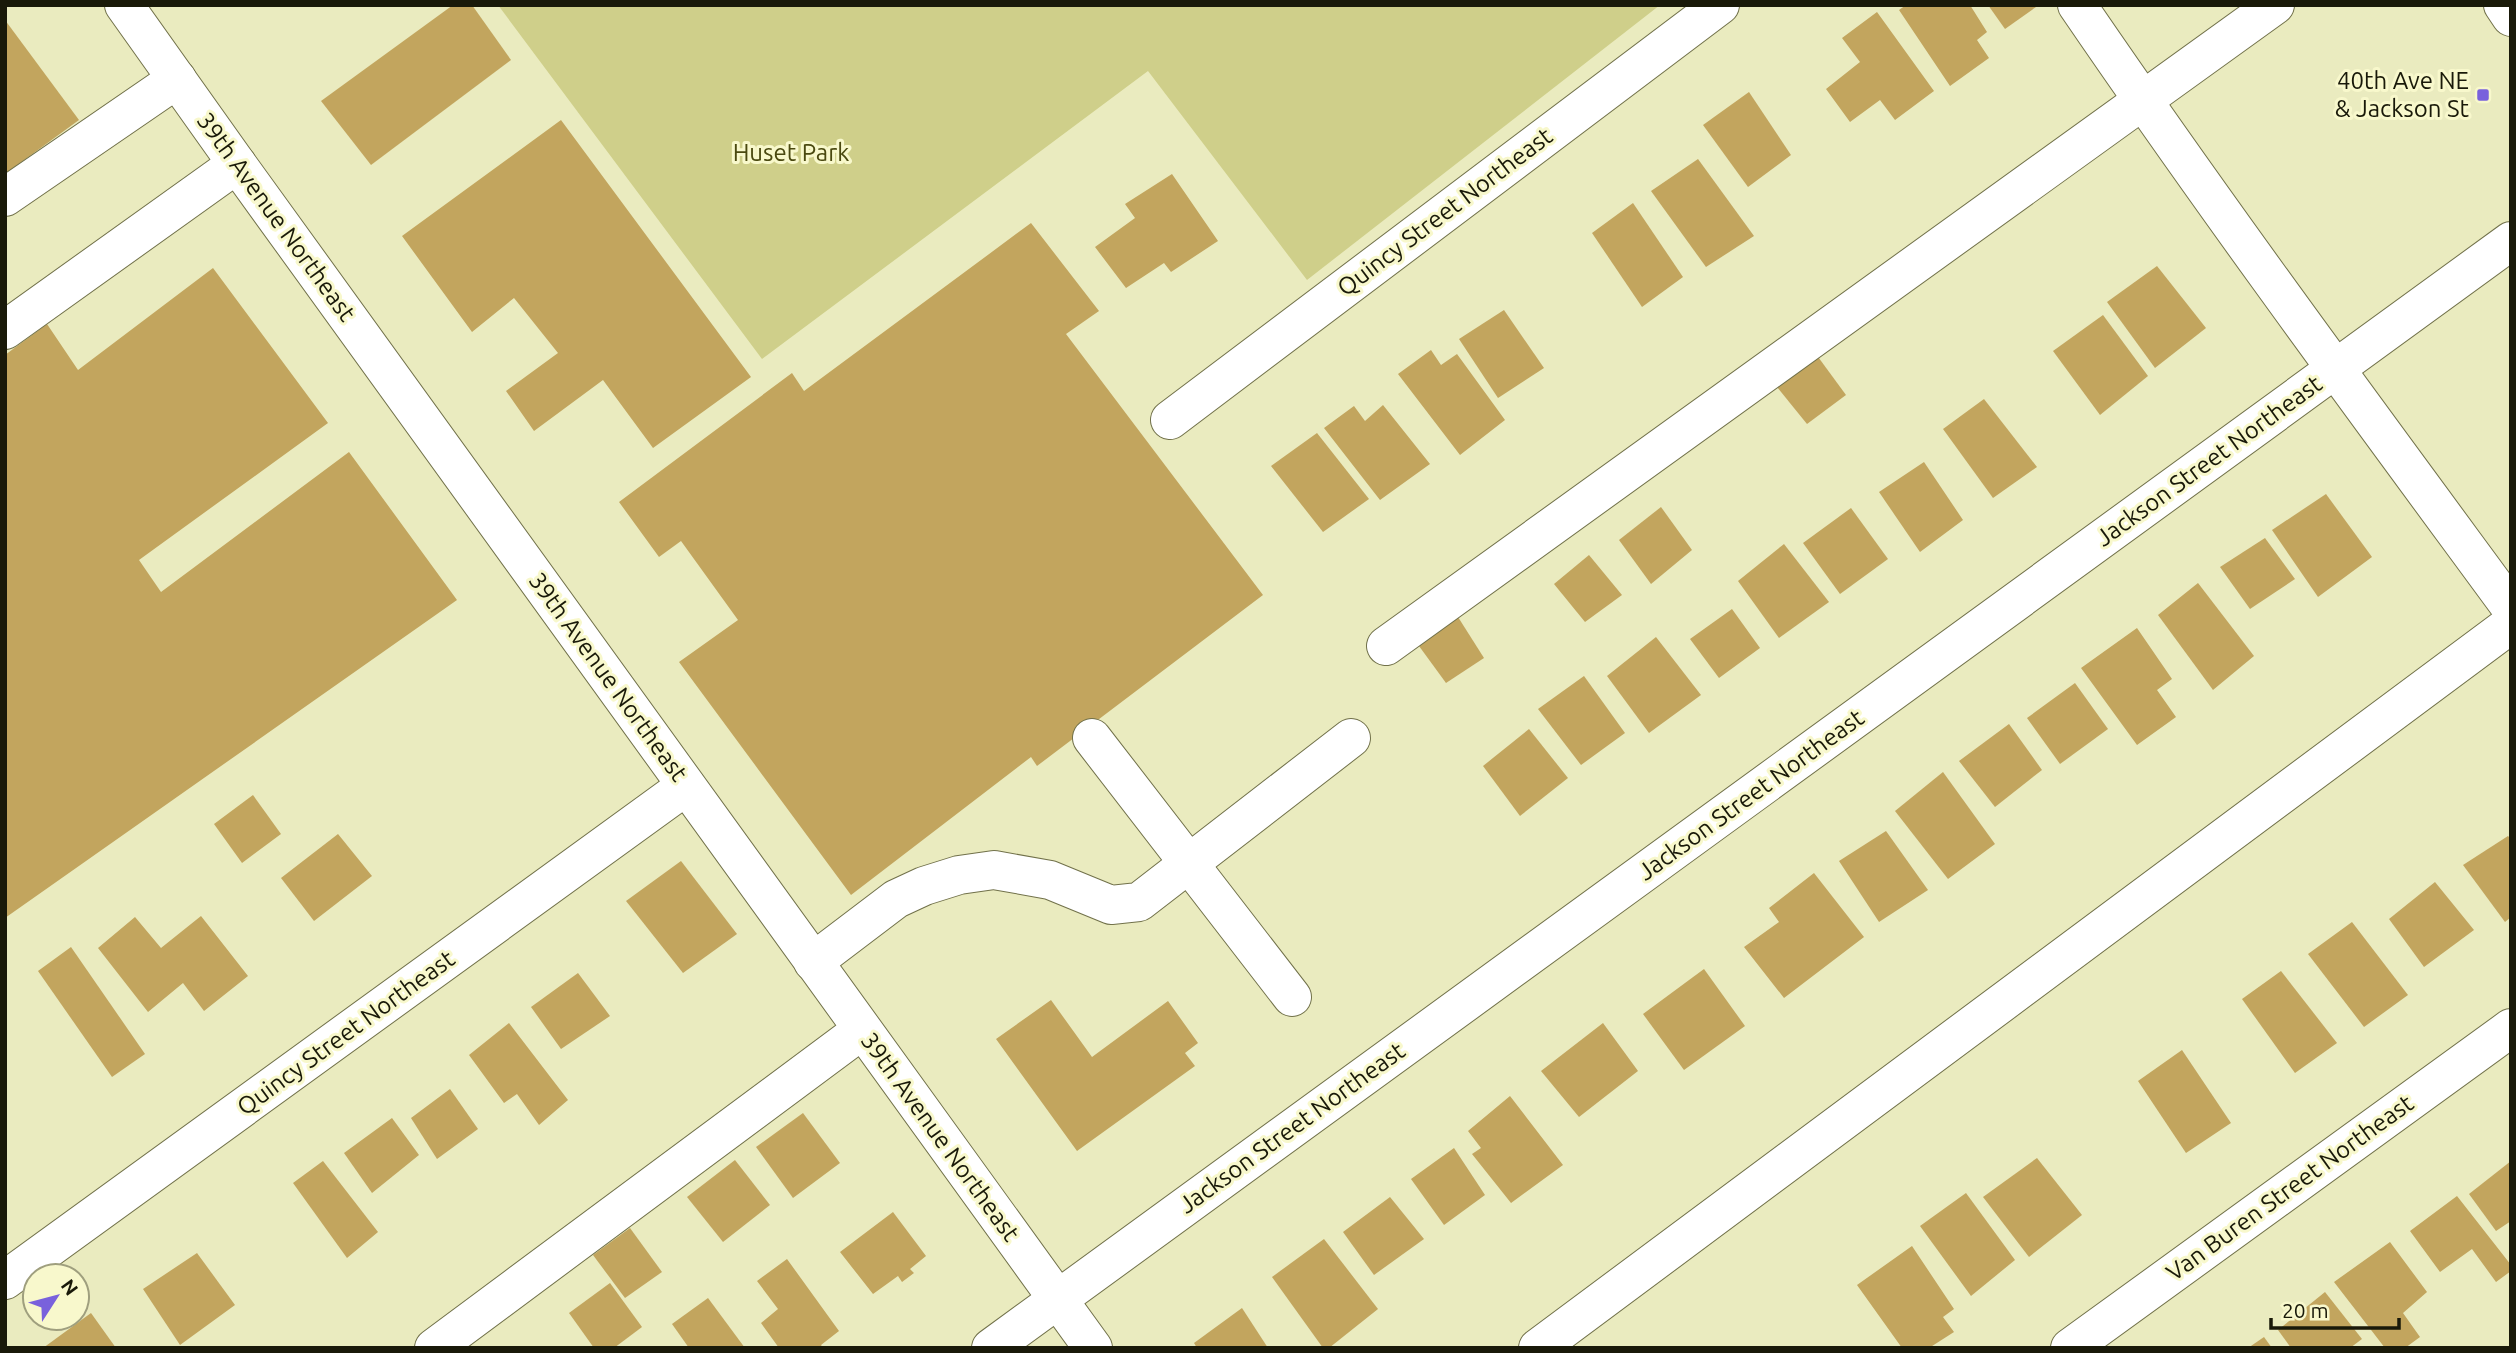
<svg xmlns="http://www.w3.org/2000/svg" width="2516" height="1353" font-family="Ubuntu,sans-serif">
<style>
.green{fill:#cfcf8a}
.building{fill:#c2a55e}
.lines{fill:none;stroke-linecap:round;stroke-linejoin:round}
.minor-casing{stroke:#71714a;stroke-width:40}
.minor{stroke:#fff;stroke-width:38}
.poi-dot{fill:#7961dc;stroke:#f8f8cc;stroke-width:2.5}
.labels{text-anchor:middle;stroke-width:6;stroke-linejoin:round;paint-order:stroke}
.poi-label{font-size:24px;fill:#191909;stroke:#f8f8cc;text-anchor:end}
.park-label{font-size:24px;fill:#4a4910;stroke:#f8f8cc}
.street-label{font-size:24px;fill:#191909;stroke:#f8f8cc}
</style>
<rect width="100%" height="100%" fill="#eaebbf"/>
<polygon class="green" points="498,5 1660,5 1307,280 1148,71 762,359"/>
<g class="building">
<polygon points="453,5 472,5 511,60 371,165 321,101"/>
<polygon points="1906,5 1970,5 1987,32 1977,40 1989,58 1950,86 1899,10"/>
<polygon points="1988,5 2035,5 2036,7 2005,29"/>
<polygon points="1877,12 1934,91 1895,120 1880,100 1850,122 1826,89 1860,62 1842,38"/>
<polygon points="5,20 79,120 5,174"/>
<polygon points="1749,92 1791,155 1748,187 1703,125"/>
<polygon points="561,120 751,377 653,448 603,380 534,431 506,391 558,353 514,298 472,332 402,236"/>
<polygon points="1698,159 1754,236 1706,267 1651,191"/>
<polygon points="1172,174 1218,241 1171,272 1164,263 1126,288 1095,247 1135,218 1125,204"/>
<polygon points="1633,203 1683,277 1642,307 1592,233"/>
<polygon points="1031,223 1099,311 1066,334 1263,595 1037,766 1031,757 851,895 679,662 738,620 681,541 659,557 619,502 792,373 804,391"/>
<polygon points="2157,266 2206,328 2155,368 2107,302"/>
<polygon points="213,268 328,423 139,560 161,592 349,452 457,600 5,918 5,355 47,324 78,370"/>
<polygon points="1504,310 1544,368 1498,398 1459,339"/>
<polygon points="2103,315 2148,376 2100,415 2053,351"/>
<polygon points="1431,350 1441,365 1457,354 1505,420 1460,455 1398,374"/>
<polygon points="1813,350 1846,395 1807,424 1773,382"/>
<polygon points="1984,399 2037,467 1993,498 1943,429"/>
<polygon points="1383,405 1430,464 1380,500 1324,428 1354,406 1365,421"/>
<polygon points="1317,433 1369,499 1323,532 1271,466"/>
<polygon points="1924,462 1963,520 1920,552 1879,492"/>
<polygon points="2326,494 2372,557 2318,597 2272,530"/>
<polygon points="1661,507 1692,550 1651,584 1619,540"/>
<polygon points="1851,508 1888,559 1840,594 1803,543"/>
<polygon points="2265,538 2295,579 2250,609 2220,567"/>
<polygon points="1784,544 1829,602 1779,638 1738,581"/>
<polygon points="1589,555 1622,595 1585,622 1554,584"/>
<polygon points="2198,583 2254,656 2213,690 2158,615"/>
<polygon points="1732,609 1760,648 1719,678 1690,639"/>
<polygon points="1458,617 1484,658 1446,683 1419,646"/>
<polygon points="2137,628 2172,679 2157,690 2176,717 2137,745 2081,668"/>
<polygon points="1656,637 1701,695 1649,733 1607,676"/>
<polygon points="1584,676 1625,733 1581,765 1538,709"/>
<polygon points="2075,683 2108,729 2060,764 2027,718"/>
<polygon points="2009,724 2042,770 1995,807 1959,761"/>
<polygon points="1529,729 1568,778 1520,816 1483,766"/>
<polygon points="1943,772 1995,844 1948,879 1895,811"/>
<polygon points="253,795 281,834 242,863 214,824"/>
<polygon points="1886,831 1928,890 1879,922 1839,861"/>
<polygon points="338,834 372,876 314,921 281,878"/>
<polygon points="2508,836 2511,839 2511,917 2505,922 2463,865"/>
<polygon points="681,861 737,934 683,973 626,901"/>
<polygon points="1814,873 1864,937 1784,998 1744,947 1779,922 1769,908"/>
<polygon points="2435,882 2474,930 2424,967 2389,919"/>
<polygon points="201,916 248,976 204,1011 183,983 148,1012 98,948 135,917 161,948"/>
<polygon points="2352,922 2408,995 2364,1027 2308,954"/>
<polygon points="71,947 145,1054 112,1077 38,971"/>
<polygon points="1704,969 1745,1026 1684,1070 1643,1014"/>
<polygon points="2281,971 2337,1043 2295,1073 2242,999"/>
<polygon points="578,973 610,1016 561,1049 531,1007"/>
<polygon points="1051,1000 1092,1057 1168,1001 1198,1043 1185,1053 1195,1066 1077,1151 996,1039"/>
<polygon points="509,1023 568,1100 539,1125 517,1094 504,1103 469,1055"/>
<polygon points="1603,1023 1638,1071 1579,1117 1541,1071"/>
<polygon points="2182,1050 2231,1123 2186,1153 2138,1081"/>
<polygon points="450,1089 478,1129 437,1159 411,1118"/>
<polygon points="1510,1096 1563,1165 1511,1203 1472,1154 1481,1148 1468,1131"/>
<polygon points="803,1113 840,1163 793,1198 756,1147"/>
<polygon points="392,1118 419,1155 372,1193 344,1153"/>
<polygon points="1454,1148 1485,1195 1444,1225 1411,1179"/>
<polygon points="2037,1158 2082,1215 2029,1257 1983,1197"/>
<polygon points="735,1160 770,1205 723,1242 687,1197"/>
<polygon points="323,1161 378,1232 347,1258 293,1183"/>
<polygon points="2511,1161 2511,1221 2496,1231 2469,1194"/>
<polygon points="1966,1193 2015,1260 1971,1296 1920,1226"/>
<polygon points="2457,1196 2511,1265 2511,1271 2496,1282 2472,1249 2440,1272 2410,1231"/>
<polygon points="1390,1197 1424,1239 1374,1275 1343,1232"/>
<polygon points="893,1212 926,1256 910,1269 914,1273 902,1282 898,1276 873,1294 840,1252"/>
<polygon points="630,1228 662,1272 625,1298 593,1255"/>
<polygon points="1324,1239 1378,1309 1329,1348 1323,1348 1272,1277"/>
<polygon points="2390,1242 2427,1292 2403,1313 2420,1337 2405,1348 2385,1348 2334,1282"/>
<polygon points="1912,1246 1954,1309 1943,1317 1954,1332 1929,1348 1902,1348 1857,1285"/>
<polygon points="197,1253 235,1305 180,1345 143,1289"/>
<polygon points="787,1259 839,1331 821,1345 823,1348 779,1348 761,1323 778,1309 757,1281"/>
<polygon points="610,1283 642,1327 614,1348 594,1348 569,1313"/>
<polygon points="2325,1292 2362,1339 2350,1348 2291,1348 2278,1330"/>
<polygon points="708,1298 745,1348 689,1348 672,1324"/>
<polygon points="1242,1308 1268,1348 1197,1348 1194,1343"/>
<polygon points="91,1313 116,1348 43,1348"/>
<polygon points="2264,1337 2272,1348 2248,1348"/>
</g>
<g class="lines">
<defs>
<g id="minor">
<polyline points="124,5 237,164 1093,1348"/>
<path d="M2077 5C2217 210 2364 408 2511 608"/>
<polyline points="2503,5 2511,17"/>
<polyline points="5,197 177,79"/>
<polyline points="5,330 237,164"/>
<polyline points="1170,420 1720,5"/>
<polyline points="1386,646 2275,5"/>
<polyline points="1092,738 1292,997"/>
<polyline points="813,962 896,899 924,886 959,875 994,870 1050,880 1111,905 1139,902 1351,738"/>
<polyline points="5,1280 686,786"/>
<polyline points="434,1348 862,1030"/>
<polyline points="991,1348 2511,241"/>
<polyline points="1538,1348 2511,624"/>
<polyline points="2070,1348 2511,1028"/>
</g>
</defs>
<use href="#minor" class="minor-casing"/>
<use href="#minor" class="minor"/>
</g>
<rect class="poi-dot" x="2476" y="88" width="14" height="14" rx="3.5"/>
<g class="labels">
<g class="poi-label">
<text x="2469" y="89">40th Ave NE<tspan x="2469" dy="28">&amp; Jackson St</tspan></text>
</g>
<g class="park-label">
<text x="791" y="161">Huset Park</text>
</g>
<g class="street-label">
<text transform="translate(1445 212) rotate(-37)" y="8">Quincy Street Northeast</text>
<text transform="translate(276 217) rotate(54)" y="8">39th Avenue Northeast</text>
<text transform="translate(2209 461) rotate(-36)" y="8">Jackson Street Northeast</text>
<text transform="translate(608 677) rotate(54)" y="8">39th Avenue Northeast</text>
<text transform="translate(1751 795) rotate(-36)" y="8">Jackson Street Northeast</text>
<text transform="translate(346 1033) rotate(-36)" y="8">Quincy Street Northeast</text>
<text transform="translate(1292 1128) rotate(-36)" y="8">Jackson Street Northeast</text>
<text transform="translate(940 1137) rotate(54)" y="8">39th Avenue Northeast</text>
<text transform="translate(2290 1188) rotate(-36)" y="8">Van Buren Street Northeast</text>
</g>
</g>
<rect width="2516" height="1353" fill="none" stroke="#191909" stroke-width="14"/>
<g transform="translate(56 1297) rotate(54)"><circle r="33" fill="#f8f8cc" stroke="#9f9f7e" stroke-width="2"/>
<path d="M0-5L12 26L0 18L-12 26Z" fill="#7961dc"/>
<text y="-10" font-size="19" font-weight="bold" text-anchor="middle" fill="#191909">N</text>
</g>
<path d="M2271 1318v10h128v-10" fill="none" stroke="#191909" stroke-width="3.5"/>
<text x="2282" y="1318" font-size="21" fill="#191909" stroke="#f8f8cc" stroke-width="5" paint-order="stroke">20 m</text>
</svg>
